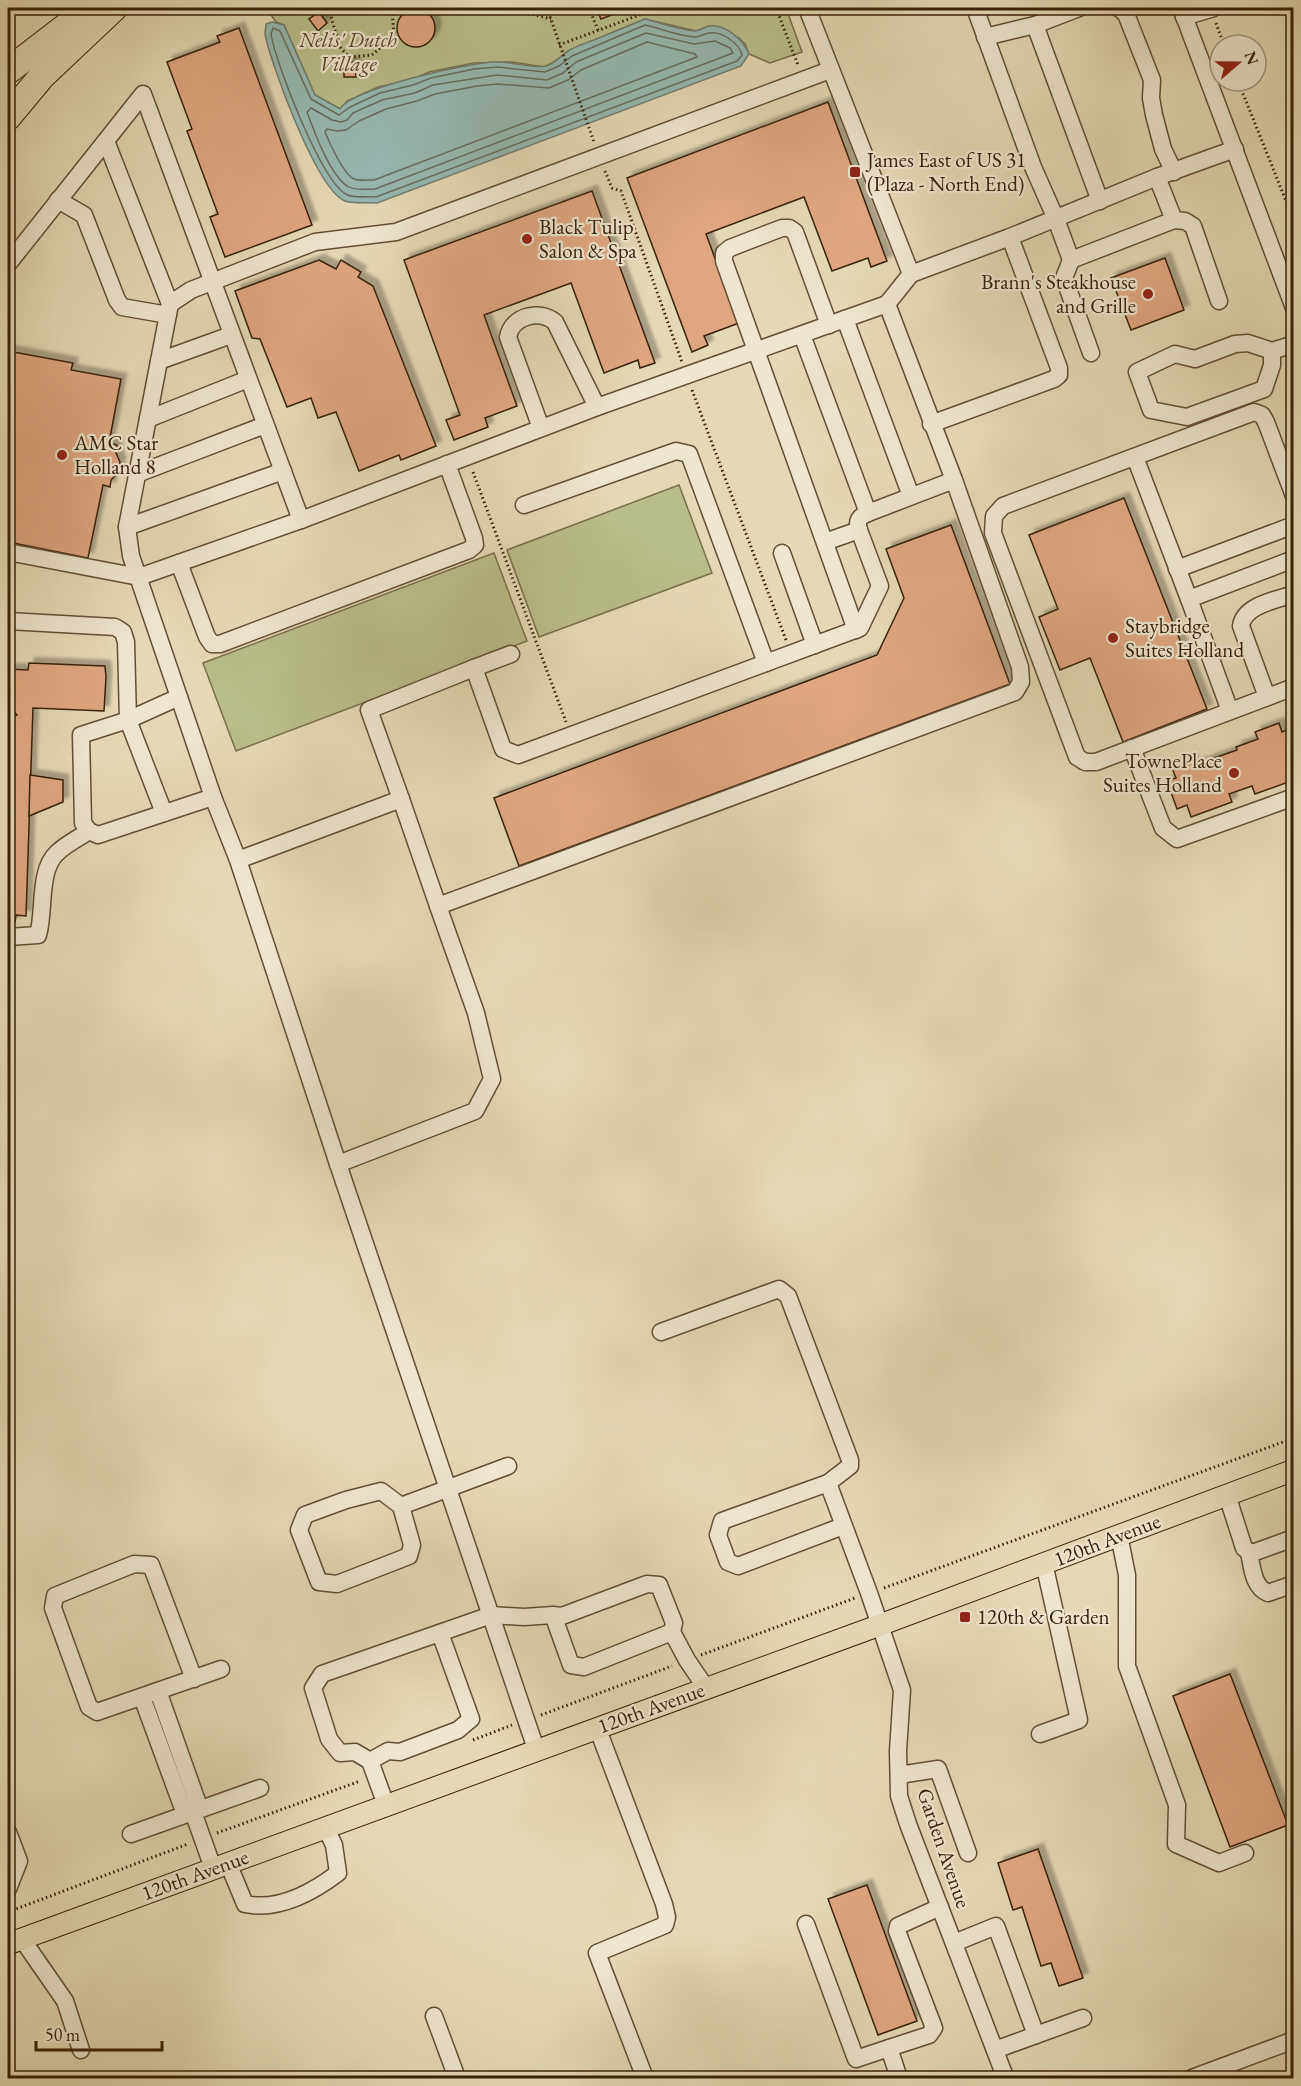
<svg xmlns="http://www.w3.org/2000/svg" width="1301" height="2086" font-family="'EB Garamond',serif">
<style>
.green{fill:#b8be8b;stroke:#786f4a;stroke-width:1.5}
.water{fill:#96b9b3;stroke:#717c6f;stroke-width:1.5}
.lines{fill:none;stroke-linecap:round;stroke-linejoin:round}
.shore{stroke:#686c5e;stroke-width:1.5}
.building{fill:#dea782;stroke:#392009;stroke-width:1.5;filter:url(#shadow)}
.minor-casing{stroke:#644e34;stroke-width:19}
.major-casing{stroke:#392009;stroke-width:23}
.highway-casing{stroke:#392009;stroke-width:28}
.path{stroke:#392009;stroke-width:3;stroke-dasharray:1.5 3;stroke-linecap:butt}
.minor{stroke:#eee6cf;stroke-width:16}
.major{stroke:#e5d9b5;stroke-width:21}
.highway{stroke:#e5d9b5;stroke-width:26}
.poi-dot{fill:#8f2418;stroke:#eee6cf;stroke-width:2}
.labels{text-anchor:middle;stroke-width:4.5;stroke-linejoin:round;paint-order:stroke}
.park-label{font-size:21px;font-style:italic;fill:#59482a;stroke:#eee6cf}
.poi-label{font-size:21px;fill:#392009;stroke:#eee6cf;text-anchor:start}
.street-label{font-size:21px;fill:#392009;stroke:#eee6cf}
</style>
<defs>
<filter id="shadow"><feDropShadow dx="5.5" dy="-5.5" stdDeviation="1.5" flood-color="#0004"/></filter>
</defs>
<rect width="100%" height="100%" fill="#e5d9b5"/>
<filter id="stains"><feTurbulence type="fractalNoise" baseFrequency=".00333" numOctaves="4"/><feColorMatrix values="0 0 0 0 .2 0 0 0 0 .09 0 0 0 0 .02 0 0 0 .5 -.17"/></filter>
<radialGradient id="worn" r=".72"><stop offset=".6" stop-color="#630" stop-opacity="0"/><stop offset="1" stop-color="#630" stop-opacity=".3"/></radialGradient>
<g class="green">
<polygon points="266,8 786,8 802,52 770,63 749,54 745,44 739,38 719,28 709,26 696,31 645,19 568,51 556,61 544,67 512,62 474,63 429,72 411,80 378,87 347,101 340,109 315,95 284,25 276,22"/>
<polygon points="679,485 712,573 539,637 507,550"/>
<polygon points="494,553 527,641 236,751 203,663"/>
</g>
<path class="water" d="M645 19C657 22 684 31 695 31 700 31 704 27 709 26 726 24 743 40 749 54L741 66 377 203C368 202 353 204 345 201 317 190 271 65 265 34L266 24 272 22 284 25 315 95 340 109C351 89 470 62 496 62 510 61 533 69 546 66 556 63 560 56 568 51 576 46 586 43 594 40 611 33 628 26 645 19Z"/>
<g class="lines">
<g class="shore">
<path d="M645 25C660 28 681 37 696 37 700 37 705 33 709 33 722 31 739 43 742 55L737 61 376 197C367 196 351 199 344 193 320 176 276 65 271 34L273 28 280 31 311 99 339 115 350 107 380 93 413 85 431 78 474 69 497 67 545 72 559 66 572 56Z"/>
<path d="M646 33 694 44 715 41 730 48 733 53 375 189C367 189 354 191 347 186 330 175 314 131 307 112L311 108 332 120 341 122 347 120 353 113 382 100 415 93 433 85 497 75 547 80 563 73 576 62Z"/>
<path d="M647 42 695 54 697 57 374 180C368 180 359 181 354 179 344 175 329 142 325 132L327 129 337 131 346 130 359 121 386 109 417 101 435 94 477 86 497 84 549 88 568 80 581 70Z"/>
</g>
</g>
<g class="building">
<polygon points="596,8 630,8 601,19"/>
<circle cx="416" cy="28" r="19"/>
<polygon points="319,12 327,23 318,31 309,19"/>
<polygon points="239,28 312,225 225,257 210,217 218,214 187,131 192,129 167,62 220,42 217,36"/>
<polygon points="355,62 356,77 344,77 344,63"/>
<polygon points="828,102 887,261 871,267 868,258 832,271 804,197 706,234 739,323 704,336 708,345 692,352 627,178"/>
<polygon points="592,191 655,363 640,368 638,360 604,373 571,283 484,315 517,406 485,418 488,427 454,440 446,420 460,415 404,260"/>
<polygon points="1165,258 1184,310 1131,330 1111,278"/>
<polygon points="319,260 336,269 341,260 361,272 358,277 373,286 436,446 401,460 399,455 359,471 336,412 318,418 311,398 287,407 260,339 252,338 235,291"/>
<polygon points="8,351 73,363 71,370 121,379 109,443 117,445 116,453 120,462 119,472 111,480 110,487 103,485 88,558 8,542"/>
<polygon points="1124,498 1207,709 1123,742 1090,658 1060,670 1039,617 1058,609 1029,535"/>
<polygon points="951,525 1010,684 519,866 494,798 877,655 904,598 886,549"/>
<polygon points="8,648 8,669 28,670 29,663 105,666 106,677 104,711 33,708 26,916 16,915 15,922 8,922 8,718 17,715 8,706"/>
<polygon points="1279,723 1282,732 1294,727 1294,780 1255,794 1252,786 1229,794 1232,802 1191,817 1187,805 1177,809 1167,781 1176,778 1172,768 1192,761 1194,765 1237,750 1236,747 1258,739 1255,732"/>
<polygon points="30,775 63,780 63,802 29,816"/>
<polygon points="1230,1674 1288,1825 1230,1847 1173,1696"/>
<polygon points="1038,1849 1083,1978 1059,1986 1051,1963 1041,1966 1022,1907 1013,1910 998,1863"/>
<polygon points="867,1885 917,2021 878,2035 828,1899"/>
</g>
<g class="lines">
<defs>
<g id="minor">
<polyline points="807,8 911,274 1010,237 1157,177 1235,149"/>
<polyline points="975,8 1033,167 1056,219 1071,260 1174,220"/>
<polyline points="1119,8 1126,14 1152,80 1151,98 1154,115 1163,149 1174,172"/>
<polyline points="1181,8 1294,308"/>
<polyline points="1184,17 1214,8"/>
<polyline points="1035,25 1100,201"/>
<polyline points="985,37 1035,25 1079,8"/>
<polyline points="106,141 170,304"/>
<polyline points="1157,177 1174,220 1185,221 1193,226 1219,301"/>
<polyline points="58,200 84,215 117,300 122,307 168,315"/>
<polyline points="1071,260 1064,278 1091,353"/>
<polyline points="8,264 143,94 301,520"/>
<polyline points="845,319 911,496"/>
<polyline points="829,325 795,232 789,228 782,228 730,248 724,253 724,261 856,630"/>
<polyline points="802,335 868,513"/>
<polyline points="1272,351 1272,365 1264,389 1187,417 1151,410 1137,372 1175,354 1195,359 1235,344 1248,343 1272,351 1294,344"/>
<polyline points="159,361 231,335"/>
<polyline points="148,419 248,379"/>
<polyline points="931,424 1054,379 1059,375 1059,368 1010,237"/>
<path d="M541 428 508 337C512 316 539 309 555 322L597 407"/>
<polyline points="1135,457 1189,599 1294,559"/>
<polyline points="137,474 265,425"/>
<polyline points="1294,496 1266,422 1262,415 1254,412 1003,506 994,516 993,533 1077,757 1085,762 1096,762 1294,687"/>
<polyline points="524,505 676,451 689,454 766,663"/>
<polyline points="127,527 283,471"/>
<polyline points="825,542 859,530"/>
<polyline points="8,552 139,577 301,520 597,407 887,304"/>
<polyline points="782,553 815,645"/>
<polyline points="179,563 207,637 212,644 220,644 469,550 475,545 474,538 447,464"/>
<polyline points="1177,569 1294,525"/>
<polyline points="1189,599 1230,711"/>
<polyline points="8,621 115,627 123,632 126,642 128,720 164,813"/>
<polyline points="474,668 511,654"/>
<polyline points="179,697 128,720 81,735 83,823 89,831 98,835 213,797"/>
<path d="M1267 697 1241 626C1244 605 1276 600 1294 594"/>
<polyline points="1132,748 1163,828 1177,839 1294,797"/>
<polyline points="401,799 438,906"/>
<path d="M238 860 401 799 369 710 474 668 503 749 518 755 860 628 880 586 859 530C856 520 860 516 868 513L954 480"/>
<path d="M8 937 38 935C45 912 38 870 57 853 66 844 79 838 89 831"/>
<polyline points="338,1164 475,1111 492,1079 476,1013 438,906 1015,692 1021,682 1020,667 954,480 887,304 911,274"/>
<polyline points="661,1332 779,1289 788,1296 850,1460 850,1466 828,1483 869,1593 902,1690 898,1751 899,1796 908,1824 1004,2074 1003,2078"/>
<polyline points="828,1483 722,1521 718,1535 728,1562 738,1566 843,1526"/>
<polyline points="1227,1495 1244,1548 1249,1552 1255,1552 1294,1538"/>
<polyline points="401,1506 412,1545 409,1556 337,1584 319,1582 299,1530 305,1515 346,1500 381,1491 401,1506 508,1466"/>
<polyline points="1119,1535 1127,1575 1127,1666 1177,1805 1176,1844 1219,1863 1245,1853"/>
<path d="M1249 1552C1252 1567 1253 1587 1268 1593L1294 1584"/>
<polyline points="672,1632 687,1660 706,1688"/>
<polyline points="194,1679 151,1565 134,1564 55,1596 53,1608 89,1707 97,1712 221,1669"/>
<polyline points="158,1691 198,1804 193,1812"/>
<polyline points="142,1697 182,1806 193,1812 213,1868"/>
<polyline points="597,1727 664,1904 667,1917 665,1925 597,1953 645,2078"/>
<polyline points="1040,1734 1079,1720 1044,1563"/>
<polyline points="536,1749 338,1164 238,860 213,797 131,556 127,527 170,304 191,290 315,242 396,232 830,70"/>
<polyline points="370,1761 388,1751 400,1752 458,1730 471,1719 440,1633"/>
<polyline points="899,1775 938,1769 968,1853"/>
<polyline points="386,1805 370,1761 355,1752 340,1753 329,1739 313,1688 322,1674 491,1615 524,1617 553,1615 571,1665 584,1667 672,1632 674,1623 659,1585 647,1584 562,1616 553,1615"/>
<polyline points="8,1832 19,1861 8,1889"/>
<polyline points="131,1834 260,1788"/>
<path d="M228 1863 245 1904C278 1911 313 1892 338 1873L334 1845 325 1827"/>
<polyline points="806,1924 856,2059 889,2048"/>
<polyline points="22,1939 65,2001 81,2050"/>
<polyline points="954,1943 996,1926 1036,2035 995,2050"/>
<polyline points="434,2016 457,2078"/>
<polyline points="1036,2035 1083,2018"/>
<polyline points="899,2078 889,2048 929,2035 934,2028 897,1931 898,1926 940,1907"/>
<polyline points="1192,2078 1294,2040"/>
</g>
<polyline id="major" points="8,1944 880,1625 1294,1470"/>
<g id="highway">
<polyline points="8,71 90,8"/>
<polyline points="8,117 42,76 114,8"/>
</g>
</defs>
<use href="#minor" class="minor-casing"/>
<use href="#major" class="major-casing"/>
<use href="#highway" class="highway-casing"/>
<g class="path">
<polyline points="443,8 531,14 551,19"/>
<polyline points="555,8 548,11 594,142"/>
<polyline points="589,8 598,30"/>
<polyline points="776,8 798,65"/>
<polyline points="331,17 340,47 346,54 351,57 372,55 394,36 392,8"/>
<polyline points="1216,23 1224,45"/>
<polyline points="559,45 658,8"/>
<polyline points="1238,81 1294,221"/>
<polyline points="605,171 612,188 621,191 682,362"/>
<polyline points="692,390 786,640"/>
<polyline points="473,472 566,722"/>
<polyline points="884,1588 1294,1438"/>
<polyline points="701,1655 855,1598"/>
<polyline points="541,1715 672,1666"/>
<polyline points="473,1740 512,1725"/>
<polyline points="217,1833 360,1781"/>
<polyline points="8,1912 188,1844"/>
</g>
<use href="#minor" class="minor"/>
<use href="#major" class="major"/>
<use href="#highway" class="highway"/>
</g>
<g class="poi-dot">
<rect x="849" y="166" width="12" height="12" rx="3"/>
<circle cx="527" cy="239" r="6"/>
<circle cx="1148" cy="294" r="6"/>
<circle cx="62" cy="455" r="6"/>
<circle cx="1113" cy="638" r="6"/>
<circle cx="1234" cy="773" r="6"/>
<rect x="959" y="1611" width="12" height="12" rx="3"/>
</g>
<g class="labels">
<g class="park-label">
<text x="348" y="47">Nelis' Dutch<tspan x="348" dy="24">Village</tspan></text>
</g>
<g class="poi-label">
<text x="867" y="167">James East of US 31<tspan x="867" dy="24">(Plaza - North End)</tspan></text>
<text x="539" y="234">Black Tulip<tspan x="539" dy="24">Salon &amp; Spa</tspan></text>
<text x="1136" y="289" text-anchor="end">Brann's Steakhouse<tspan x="1136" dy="24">and Grille</tspan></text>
<text x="74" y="450">AMC Star<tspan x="74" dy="24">Holland 8</tspan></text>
<text x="1125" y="633">Staybridge<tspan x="1125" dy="24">Suites Holland</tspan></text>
<text x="1222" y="768" text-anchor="end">TownePlace<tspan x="1222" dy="24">Suites Holland</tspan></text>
<text x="977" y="1624">120th &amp; Garden</text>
</g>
<g class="street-label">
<text transform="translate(1107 1540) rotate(-21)" y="7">120th Avenue</text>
<text transform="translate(651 1708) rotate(-20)" y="7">120th Avenue</text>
<text transform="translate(944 1848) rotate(71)" y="7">Garden Avenue</text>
<text transform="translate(195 1875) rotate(-20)" y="7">120th Avenue</text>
</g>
</g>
<rect width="1301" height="2086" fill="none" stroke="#e5d9b5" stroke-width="30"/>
<rect x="9" y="9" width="1283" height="2068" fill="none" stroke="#392009" stroke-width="3"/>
<rect x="15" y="15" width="1271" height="2056" fill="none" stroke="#392009" stroke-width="1.5"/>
<g transform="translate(1238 63) rotate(70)"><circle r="28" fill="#eee6cf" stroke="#a69780" stroke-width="1.5"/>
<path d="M0-4.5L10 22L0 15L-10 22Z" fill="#8f2418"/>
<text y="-9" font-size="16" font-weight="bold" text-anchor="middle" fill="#392009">N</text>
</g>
<path d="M36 2041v9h126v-9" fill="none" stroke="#392009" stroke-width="3"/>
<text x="45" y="2041" font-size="18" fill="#392009" stroke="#eee6cf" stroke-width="4.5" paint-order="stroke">50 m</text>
<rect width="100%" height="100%" filter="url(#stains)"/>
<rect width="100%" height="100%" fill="url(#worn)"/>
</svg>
